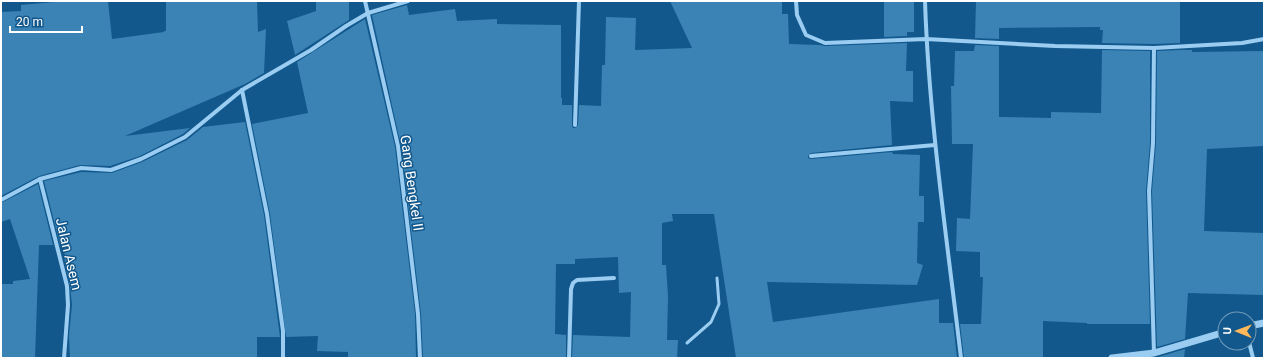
<svg xmlns="http://www.w3.org/2000/svg" width="1265" height="359" font-family="Roboto,sans-serif">
<style>
.building{fill:#3b82b5}
.lines{fill:none;stroke-linecap:round;stroke-linejoin:round}
.service{stroke:#9acdf1;stroke-width:3}
.minor{stroke:#9acdf1;stroke-width:4}
.tertiary{stroke:#9acdf1;stroke-width:7}
.labels{text-anchor:middle;stroke-width:3;stroke-linejoin:round;paint-order:stroke}
.street-label{font-size:14px;fill:#fff;stroke:#12588c}
</style>
<rect width="100%" height="100%" fill="#12588c"/>
<g class="building">
<polygon points="65,1 108,1 112,39 164,32 164,31 166,31 166,1 257,1 258,32 266,29 264,73 245,84 125,136 190,128 183,134 140,156 110,166 80,165 39,176 1,196 1,12 21,11 21,5"/>
<polygon points="316,1 349,1 349,20 295,55 287,21 316,11"/>
<polygon points="670,1 782,1 782,14 788,14 789,44 820,45 825,46 907,43 906,71 913,71 913,102 890,101 892,145 811,153 808,156 808,158 811,159 892,152 893,154 920,155 919,196 924,196 924,222 918,222 917,263 923,265 917,285 767,282 773,322 939,299 939,323 953,323 957,358 736,358 714,214 672,214 673,221 662,223 662,265 666,265 668,296 667,340 678,340 677,358 572,358 573,335 630,337 631,292 619,293 618,257 575,259 575,264 556,264 555,334 566,335 566,358 423,358 421,314 401,146 372,15 407,5 409,15 455,9 457,21 497,19 497,24 561,25 561,98 562,98 562,105 572,105 572,125 573,128 575,128 578,125 579,105 601,106 602,65 605,65 606,17 636,18 635,50 692,48"/>
<polygon points="884,1 914,1 914,32 907,32 907,36 884,37"/>
<polygon points="976,1 1180,1 1180,43 1154,44 1102,43 1103,30 1100,30 1100,27 999,28 999,39 975,38"/>
<polygon points="365,19 395,147 415,314 416,358 348,358 348,352 317,351 318,336 286,337 270,214 252,124 308,113 297,62"/>
<polygon points="975,45 999,46 999,117 1051,118 1051,112 1101,113 1102,50 1150,51 1150,143 1146,191 1150,324 1087,324 1087,323 1043,321 1043,358 964,358 960,324 981,324 983,277 980,277 980,252 956,251 957,218 970,219 973,144 952,144 951,86 954,86 955,51 974,51"/>
<polygon points="1181,50 1192,50 1192,52 1264,51 1264,146 1207,149 1204,231 1264,233 1264,295 1188,293 1185,339 1157,347 1152,191 1156,143 1157,51"/>
<polygon points="245,122 264,215 280,337 257,337 257,358 70,358 69,336 72,305 70,286 65,264 64,245 60,245 44,181 81,172 112,173 142,162 187,140 203,127"/>
<polygon points="38,184 53,245 39,245 35,358 1,358 1,284 13,284 13,281 30,279 10,219 1,222 1,203"/>
<polygon points="1185,349 1184,358 1154,358 1155,358"/>
</g>
<g class="lines">
<polyline class="service" points="687,343 711,322 719,304 717,278"/>
<g class="minor">
<polyline points="365,1 398,146 418,314 420,358"/>
<polyline points="796,1 797,15 806,35 825,43 926,39 1055,46 1154,48 1242,43 1264,39"/>
<path d="M925 1C929 121 947 239 961 358"/>
<polyline points="1154,48 1153,143 1149,191 1154,353"/>
<polyline points="242,90 267,214 283,331 283,358"/>
<polyline points="575,125 579,1"/>
<polyline points="811,156 935,145"/>
<polyline points="40,179 67,286 68,305 64,358"/>
<polyline points="1,200 40,179 81,168 111,170 141,159 185,137 242,90 311,50 346,26 368,13 408,1"/>
<polyline points="1249,342 1253,358"/>
<polyline points="569,358 571,289 573,283 577,280 614,278"/>
</g>
<g class="tertiary">
<polyline points="1249,326 1264,323"/>
<polyline points="1112,358 1154,353 1225,332"/>
</g>
</g>
<g class="labels">
<g class="street-label">
<text transform="translate(412 183) rotate(82)" y="5">Gang Bengkel II</text>
<text transform="translate(69 254) rotate(77)" y="5">Jalan Asem</text>
</g>
</g>
<rect width="1265" height="359" fill="none" stroke="#ffffff" stroke-width="4"/>
<g transform="translate(1237 331) rotate(271)"><circle r="19" fill="#12588c" stroke="#719bba"/>
<path d="M0-3L7 15L0 10L-7 15Z" fill="#ffb95a"/>
<text y="-6" font-size="11" font-weight="bold" text-anchor="middle" fill="#ffffff">U</text>
</g>
<path d="M10 26v6h72v-6" fill="none" stroke="#ffffff" stroke-width="2"/>
<text x="16" y="26" font-size="12" fill="#ffffff" stroke="#12588c" stroke-width="3" paint-order="stroke">20 m</text>
</svg>
